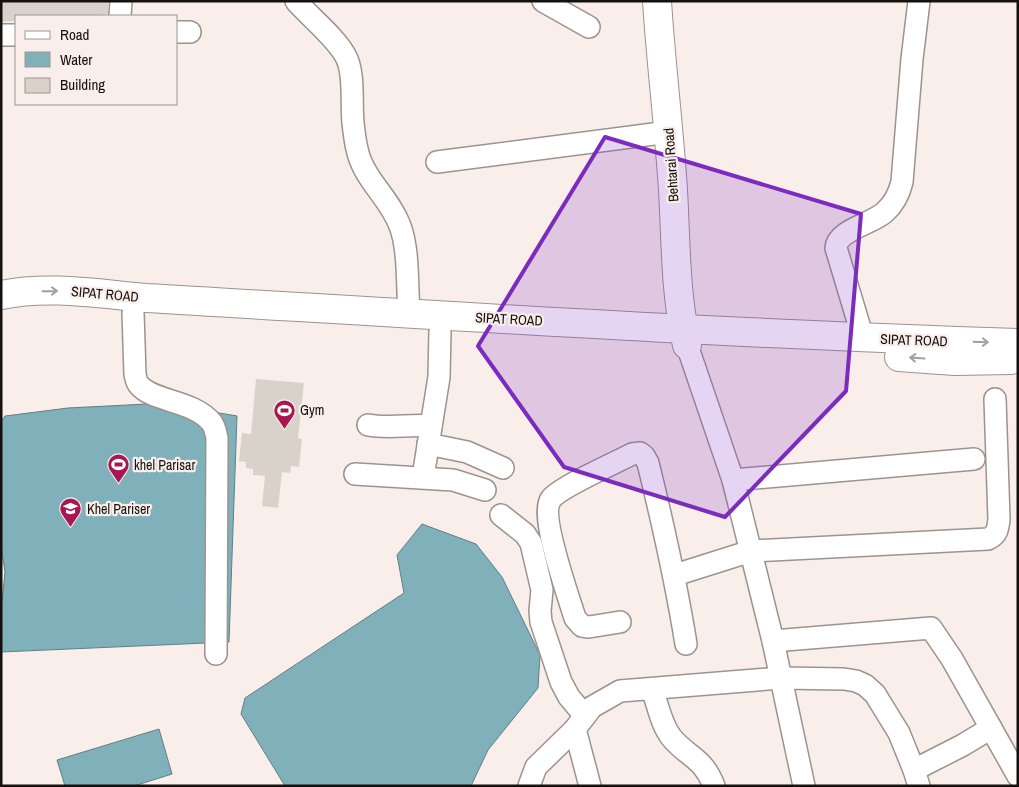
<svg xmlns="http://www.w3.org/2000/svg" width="1019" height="787" font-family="'Archivo Narrow',sans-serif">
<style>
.water{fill:#80b0b9;stroke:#608086}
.building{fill:#d9d2cb}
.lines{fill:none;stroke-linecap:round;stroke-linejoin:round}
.minor-casing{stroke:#9c938f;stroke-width:24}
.major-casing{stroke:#9c938f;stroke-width:30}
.highway-casing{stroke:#9c938f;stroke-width:30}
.minor{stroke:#fff;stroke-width:21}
.major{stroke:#fff;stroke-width:28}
.highway{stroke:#fff;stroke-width:28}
.oneway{stroke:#a1a09f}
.marked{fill:#7b2cbf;fill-opacity:0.2;stroke:#7b2cbf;stroke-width:4;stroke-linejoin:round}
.labels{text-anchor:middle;stroke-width:4.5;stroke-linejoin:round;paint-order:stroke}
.street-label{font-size:14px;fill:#14110f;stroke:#f9eeea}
.poi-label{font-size:14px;fill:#14110f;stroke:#f9eeea;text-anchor:start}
</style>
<rect width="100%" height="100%" fill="#f9eeea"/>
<g class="water">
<polygon points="147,404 196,409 237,416 229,642 1,652 1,613 5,572 1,546 1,422 5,416 68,408"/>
<polygon points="422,524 476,544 502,577 540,655 538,688 488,750 471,786 285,786 241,714 245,698 404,593 397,555"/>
<polygon points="159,729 172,774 134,786 65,786 57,760"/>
</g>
<g class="building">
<polygon points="1,1 108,1 108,14 78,16 16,16 16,21 1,22"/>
<polygon points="256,379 304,383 298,438 302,439 299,467 291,466 290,473 282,472 278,508 262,506 265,476 253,475 253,469 246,468 246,462 239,461 242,433 251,434"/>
</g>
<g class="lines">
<defs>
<g id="minor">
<path d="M296 1C311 18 335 37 345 55 355 71 351 104 353 123 354 132 355 141 357 149 363 179 390 198 400 226 409 249 407 287 409 313"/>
<polyline points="543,1 589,27"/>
<polyline points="120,16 121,1"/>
<polyline points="176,32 190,32"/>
<polyline points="1,35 16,35"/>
<polyline points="437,162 669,132"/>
<path d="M133 313 135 374C136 378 136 382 139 385 153 402 194 400 212 423 215 427 216 434 217 438L216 654"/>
<path d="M863 338 836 248C837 230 872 224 885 212 894 204 899 194 902 182L912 59 919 1"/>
<polyline points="687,345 733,480 773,641 804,786"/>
<path d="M368 425C390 429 410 424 431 426"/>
<polyline points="428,444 467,452 503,468"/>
<polyline points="355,474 453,480 485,490"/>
<polyline points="423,477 439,377 440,331"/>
<polyline points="733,480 974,459"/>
<polyline points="501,515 525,534 531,543 542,590 540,611 541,622 561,682 569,697 585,716"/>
<path d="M675 575 751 551 988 539C997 535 998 529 999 519L995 399"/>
<path d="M620 622 589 627 582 626 575 618C569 598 539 515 551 499 560 487 615 463 632 454L640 453 644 456 648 463C663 524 676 582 686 644"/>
<polyline points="773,641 931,628 952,659 1018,776"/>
<path d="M652 689C658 705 661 724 671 737 687 757 703 757 714 786"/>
<polyline points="575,729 590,786"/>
<polyline points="914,770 963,745 991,728"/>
<polyline points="529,786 536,767 575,729 592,707 620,691 781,678 844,679 856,681 865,685 875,694 899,733 914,770 919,786"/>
</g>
<path id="major" d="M657 1C661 64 669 127 673 190 676 241 675 295 687 345"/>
<g id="highway">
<path d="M1 295C49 285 99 294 146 298 437 315 727 334 1018 343"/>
<polyline points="899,357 955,361 1011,360"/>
</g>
</defs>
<use href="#minor" class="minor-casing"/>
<use href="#major" class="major-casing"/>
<use href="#highway" class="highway-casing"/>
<use href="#minor" class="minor"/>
<use href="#major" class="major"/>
<use href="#highway" class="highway"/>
</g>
<defs><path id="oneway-shaft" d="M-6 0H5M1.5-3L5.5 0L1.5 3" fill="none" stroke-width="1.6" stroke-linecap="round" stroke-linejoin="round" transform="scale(1.25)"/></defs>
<g class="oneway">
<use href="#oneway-shaft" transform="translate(50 291) rotate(-1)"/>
<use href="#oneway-shaft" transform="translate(981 342) rotate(2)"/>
<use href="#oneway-shaft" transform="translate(917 358) rotate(-176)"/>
</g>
<path class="marked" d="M605 137 861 214 846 391 725 517 564 467 478 346Z"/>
<defs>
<symbol id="stadium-pin" viewBox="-11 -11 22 30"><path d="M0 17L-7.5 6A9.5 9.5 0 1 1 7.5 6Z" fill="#a81750" stroke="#f9eeea"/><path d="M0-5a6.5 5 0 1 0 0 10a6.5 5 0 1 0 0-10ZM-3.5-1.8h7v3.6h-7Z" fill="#fff"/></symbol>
<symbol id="university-pin" viewBox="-11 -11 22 30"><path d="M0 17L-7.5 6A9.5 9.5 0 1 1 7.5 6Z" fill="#a81750" stroke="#f9eeea"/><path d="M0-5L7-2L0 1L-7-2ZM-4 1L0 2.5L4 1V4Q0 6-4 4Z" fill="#fff"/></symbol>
</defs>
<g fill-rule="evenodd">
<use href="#stadium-pin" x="272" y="398" width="25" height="34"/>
<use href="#stadium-pin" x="106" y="452" width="25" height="34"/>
<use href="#university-pin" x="58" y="496" width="25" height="34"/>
</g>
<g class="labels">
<g class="street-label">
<text transform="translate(671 165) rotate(-94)" y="5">Behtarai Road</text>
<text transform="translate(105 294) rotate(5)" y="5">SIPAT ROAD</text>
<text transform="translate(509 319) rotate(3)" y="5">SIPAT ROAD</text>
<text transform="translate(914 340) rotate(2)" y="5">SIPAT ROAD</text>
</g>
<g class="poi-label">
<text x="300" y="415">Gym</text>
<text x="134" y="470">khel Parisar</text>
<text x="87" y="514">Khel Pariser</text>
</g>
</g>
<rect width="1019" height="787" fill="none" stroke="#14110f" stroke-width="5"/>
<rect x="15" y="15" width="162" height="90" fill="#f9eeea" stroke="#9d9692"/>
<rect x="25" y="31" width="25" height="8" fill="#ffffff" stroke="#9d9692"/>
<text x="60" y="40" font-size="15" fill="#14110f">Road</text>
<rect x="25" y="52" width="25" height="15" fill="#80b0b9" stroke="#9d9692"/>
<text x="60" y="65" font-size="15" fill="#14110f">Water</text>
<rect x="25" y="78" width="25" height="15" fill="#d9d2cb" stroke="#9d9692"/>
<text x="60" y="90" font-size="15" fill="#14110f">Building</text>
</svg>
